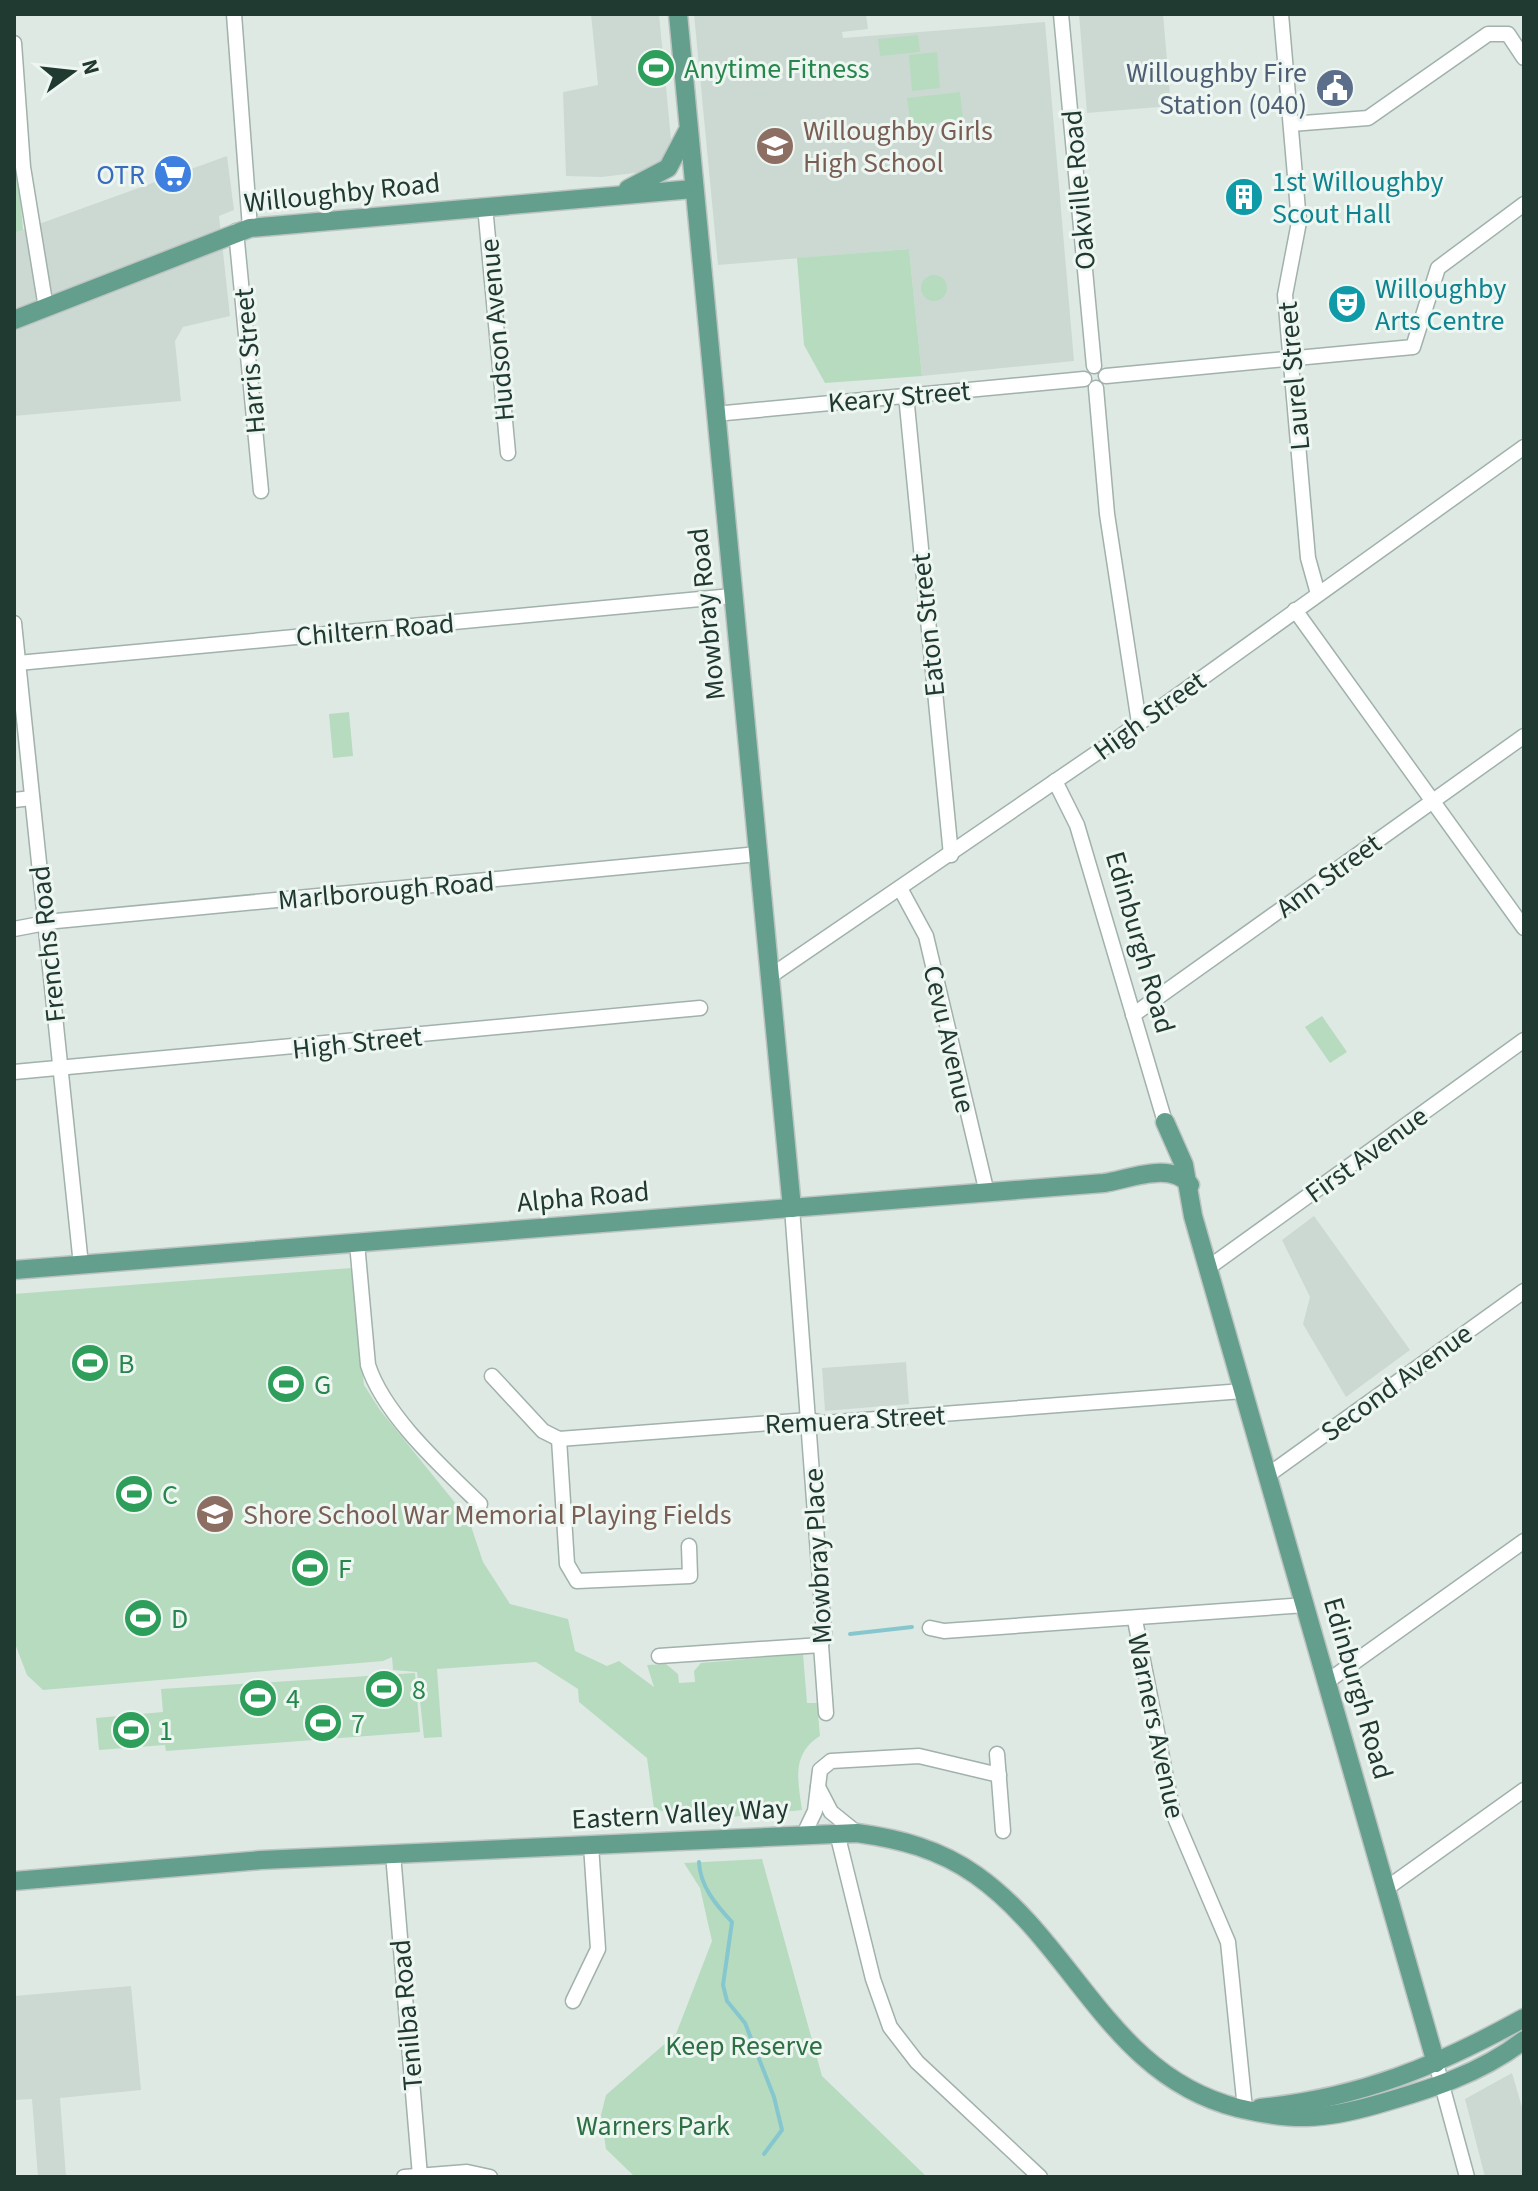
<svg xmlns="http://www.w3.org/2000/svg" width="1538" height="2191" font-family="'Source Sans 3',sans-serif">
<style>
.built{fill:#ccd9d3}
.green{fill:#b7dbbf}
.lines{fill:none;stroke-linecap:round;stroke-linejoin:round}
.stream{stroke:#86c7cf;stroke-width:4}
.minor-casing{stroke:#a1b1ab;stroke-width:17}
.major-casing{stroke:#bcc4c1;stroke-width:21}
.minor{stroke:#fff;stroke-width:14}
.major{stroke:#639f8c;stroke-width:18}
.labels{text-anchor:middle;stroke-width:6;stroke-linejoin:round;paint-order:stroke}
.leisure-label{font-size:28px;fill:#27864d;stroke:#eef6f2;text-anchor:start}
.service-label{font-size:28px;fill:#4e5e75;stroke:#eef6f2;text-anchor:end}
.education-label{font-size:28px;fill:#785e54;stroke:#eef6f2;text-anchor:start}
.shop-label{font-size:28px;fill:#366cbe;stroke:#eef6f2;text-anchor:end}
.culture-label{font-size:28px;fill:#0d838f;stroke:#eef6f2;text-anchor:start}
.street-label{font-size:28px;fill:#203931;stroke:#eef6f2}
.park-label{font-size:28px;fill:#2b6f42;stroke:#eef6f2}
</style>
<rect width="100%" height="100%" fill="#dee9e4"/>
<g class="built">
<polygon points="591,14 659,14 671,139 661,161 643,172 602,177 566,176 563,92 598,85"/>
<polygon points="694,14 866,14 868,29 842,32 843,38 1045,22 1074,361 922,376 909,249 718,265"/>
<polygon points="1079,14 1163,14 1171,106 1087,113"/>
<polygon points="227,156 234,210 219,216 230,316 183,327 175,341 181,401 14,416 14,233"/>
<polygon points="1314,1216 1410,1350 1346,1397 1303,1324 1310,1297 1282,1240"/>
<polygon points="906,1362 909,1404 825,1411 822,1368"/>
<polygon points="131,1986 141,2090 60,2098 66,2177 38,2177 32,2099 14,2100 14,1996"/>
<polygon points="1512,2073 1524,2114 1524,2177 1485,2177 1465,2099"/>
</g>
<g class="green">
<polygon points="918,35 920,52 880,56 878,39"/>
<polygon points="937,52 940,88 912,91 909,55"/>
<polygon points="960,92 963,120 911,125 907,98"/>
<polygon points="14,120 23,230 14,233"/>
<polygon points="909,249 922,376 825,383 804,345 797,258"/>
<circle cx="934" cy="288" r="13"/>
<polygon points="349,712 353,756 333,758 329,714"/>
<polygon points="1322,1016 1347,1052 1330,1063 1305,1027"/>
<path d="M351 1268 364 1385 380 1410 469 1520 483 1562 510 1604 568 1619 575 1651 607 1666 619 1661 654 1687 647 1665 666 1664 678 1674 679 1683 695 1682 694 1671 701 1663 803 1654 807 1703H817L820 1736C791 1754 798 1781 802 1810L700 1820 683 1819V1816L654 1809 647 1758 579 1702 578 1689 536 1662 437 1669 442 1737 424 1738 417 1672 393 1670 392 1657 383 1661 43 1690 27 1675 14 1641V1294Z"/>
<polygon points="415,1673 420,1732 166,1751 165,1745 99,1750 96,1718 163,1712 161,1689"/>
<polygon points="762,1859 822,2076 927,2177 635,2177 606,2149 601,2115 606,2095 676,2034 712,1941 700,1888 684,1863"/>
</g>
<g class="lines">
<g class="stream">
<polyline points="850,1634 912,1627"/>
<path d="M699 1862C700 1886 716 1905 732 1922L723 1985 727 2001 745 2023 774 2097 782 2130 764 2154"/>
</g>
<defs>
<g id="minor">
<polyline points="234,14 250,228"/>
<polyline points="1061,14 1094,366"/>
<polyline points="1281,14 1299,222 1285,295 1308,558 1318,594"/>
<polyline points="14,43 23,167 46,308"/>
<polyline points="1291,124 1368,118 1488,34 1508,34 1524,58"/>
<polyline points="485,206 508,453"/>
<polyline points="236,231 261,491"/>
<polyline points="1106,376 1413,347 1438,268 1524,204"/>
<polyline points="1096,388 1107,514 1139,723"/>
<polyline points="906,395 951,855"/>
<polyline points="715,414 1084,379"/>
<polyline points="1295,610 1524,928"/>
<polyline points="14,623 81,1265"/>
<polyline points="18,663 732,596"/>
<polyline points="1055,781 1077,825 1165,1122"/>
<polyline points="14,800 32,798"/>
<polyline points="901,890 926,936 987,1193"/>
<polyline points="14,929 56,921 758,854"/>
<polyline points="769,977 1117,739 1524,447"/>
<polyline points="1133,1015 1524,736"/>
<polyline points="14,1072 700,1008"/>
<polyline points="792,1208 824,1633 821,1645 826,1713"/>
<path d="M357 1243 368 1365C384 1415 442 1467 480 1504"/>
<polyline points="1208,1268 1524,1040"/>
<polyline points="492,1376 543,1431 559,1439 809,1420 824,1423 1243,1391"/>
<polyline points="559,1439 567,1564 577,1581 690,1576 689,1546"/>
<polyline points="1268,1475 1524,1291"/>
<polyline points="1135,1620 1173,1813 1228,1942 1245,2109"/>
<polyline points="930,1628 944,1631 1306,1605"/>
<polyline points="659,1656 821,1645"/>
<polyline points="1328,1681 1524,1541"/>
<polyline points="997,1754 1003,1831"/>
<polyline points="818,1787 831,1812 857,1833"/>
<polyline points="837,1833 873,1979 890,2027 917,2062 1040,2177"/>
<polyline points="804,1834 815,1811 820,1770 831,1761 919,1756 999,1775"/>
<polyline points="393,1854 420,2176"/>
<polyline points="1387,1888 1524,1790"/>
<polyline points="573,2001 598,1949 591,1845"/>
<polyline points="1436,2063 1467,2177"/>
<polyline points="404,2177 467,2172 490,2177"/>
</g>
<g id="major">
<polyline points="678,14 792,1208"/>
<polyline points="628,189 668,168 687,132"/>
<polyline points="14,320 250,228 693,189"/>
<polyline points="1165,1122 1184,1165 1193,1216 1436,2063"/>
<path d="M14 1270 1104 1183C1130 1179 1171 1161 1190 1185"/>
<path d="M14 1881 261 1860 857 1833C900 1839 939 1849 976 1875 1075 1945 1110 2076 1238 2108 1292 2121 1322 2120 1375 2105 1428 2090 1480 2074 1524 2040"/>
<path d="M1260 2108C1360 2098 1437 2066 1524 2018"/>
</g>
</defs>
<use href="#minor" class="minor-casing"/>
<use href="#major" class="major-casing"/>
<use href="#minor" class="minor"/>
<use href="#major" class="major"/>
</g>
<defs>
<symbol id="stadium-disc" viewBox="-11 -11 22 22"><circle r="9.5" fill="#2e9e5b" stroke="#eef6f2"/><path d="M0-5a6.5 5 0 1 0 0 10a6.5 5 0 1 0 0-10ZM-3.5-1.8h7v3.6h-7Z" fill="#fff"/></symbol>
<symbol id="civic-disc" viewBox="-11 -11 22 22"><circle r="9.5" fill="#5c6f8a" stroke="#eef6f2"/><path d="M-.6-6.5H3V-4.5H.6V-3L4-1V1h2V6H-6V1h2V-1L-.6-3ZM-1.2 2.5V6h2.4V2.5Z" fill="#fff"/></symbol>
<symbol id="school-disc" viewBox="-11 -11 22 22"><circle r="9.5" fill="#8d6e63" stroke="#eef6f2"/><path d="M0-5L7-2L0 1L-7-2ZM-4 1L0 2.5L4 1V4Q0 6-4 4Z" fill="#fff"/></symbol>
<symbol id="supermarket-disc" viewBox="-11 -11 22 22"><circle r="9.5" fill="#3f7fe0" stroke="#eef6f2"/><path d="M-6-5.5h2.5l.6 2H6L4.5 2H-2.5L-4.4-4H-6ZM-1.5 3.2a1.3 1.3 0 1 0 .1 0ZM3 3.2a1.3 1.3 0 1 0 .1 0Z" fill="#fff"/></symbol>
<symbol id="building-disc" viewBox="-11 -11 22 22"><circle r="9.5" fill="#0f9aa8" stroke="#eef6f2"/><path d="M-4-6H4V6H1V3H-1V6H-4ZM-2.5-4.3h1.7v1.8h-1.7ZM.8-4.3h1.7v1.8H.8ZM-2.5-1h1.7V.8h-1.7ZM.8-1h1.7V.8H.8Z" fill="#fff"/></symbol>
<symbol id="theatre-disc" viewBox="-11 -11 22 22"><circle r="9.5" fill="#0f9aa8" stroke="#eef6f2"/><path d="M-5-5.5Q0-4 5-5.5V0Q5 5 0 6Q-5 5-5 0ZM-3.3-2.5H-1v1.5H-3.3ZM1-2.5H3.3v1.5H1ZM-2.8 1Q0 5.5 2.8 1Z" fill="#fff"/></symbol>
</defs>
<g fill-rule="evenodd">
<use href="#stadium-disc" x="634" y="46" width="44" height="44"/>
<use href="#civic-disc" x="1313" y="66" width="44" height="44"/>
<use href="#school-disc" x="753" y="124" width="44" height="44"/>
<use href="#supermarket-disc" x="151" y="152" width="44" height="44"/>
<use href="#building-disc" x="1222" y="175" width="44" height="44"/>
<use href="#theatre-disc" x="1325" y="282" width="44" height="44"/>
<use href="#stadium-disc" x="68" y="1341" width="44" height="44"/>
<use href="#stadium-disc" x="264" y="1362" width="44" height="44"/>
<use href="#stadium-disc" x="112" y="1472" width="44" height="44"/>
<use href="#school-disc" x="193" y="1492" width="44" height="44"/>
<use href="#stadium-disc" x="288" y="1546" width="44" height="44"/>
<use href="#stadium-disc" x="121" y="1596" width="44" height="44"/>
<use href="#stadium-disc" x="362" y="1667" width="44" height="44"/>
<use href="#stadium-disc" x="236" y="1676" width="44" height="44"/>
<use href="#stadium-disc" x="301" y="1701" width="44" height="44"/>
<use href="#stadium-disc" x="109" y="1708" width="44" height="44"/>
</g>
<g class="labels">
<g class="leisure-label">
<text x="684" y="78">Anytime Fitness</text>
<text x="118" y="1373">B</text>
<text x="314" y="1394">G</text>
<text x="162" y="1504">C</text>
<text x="338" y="1578">F</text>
<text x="171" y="1628">D</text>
<text x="412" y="1699">8</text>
<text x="286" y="1708">4</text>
<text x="351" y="1733">7</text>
<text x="159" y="1740">1</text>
</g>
<g class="service-label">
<text x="1307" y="82">Willoughby Fire<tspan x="1307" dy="32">Station (040)</tspan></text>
</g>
<g class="education-label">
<text x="803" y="140">Willoughby Girls<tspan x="803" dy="32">High School</tspan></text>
<text x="243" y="1524">Shore School War Memorial Playing Fields</text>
</g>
<g class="shop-label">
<text x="145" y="184">OTR</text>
</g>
<g class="culture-label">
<text x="1272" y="191">1st Willoughby<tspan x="1272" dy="32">Scout Hall</tspan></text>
<text x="1375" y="298">Willoughby<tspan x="1375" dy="32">Arts Centre</tspan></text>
</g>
<g class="street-label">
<text transform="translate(1078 190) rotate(-95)" y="10">Oakville Road</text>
<text transform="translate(342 192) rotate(-6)" y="10">Willoughby Road</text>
<text transform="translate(496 330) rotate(-95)" y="10">Hudson Avenue</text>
<text transform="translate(249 361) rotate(-95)" y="10">Harris Street</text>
<text transform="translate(1293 376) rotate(-95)" y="10">Laurel Street</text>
<text transform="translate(899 396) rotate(-5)" y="10">Keary Street</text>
<text transform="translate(706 614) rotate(-96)" y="10">Mowbray Road</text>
<text transform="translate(927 625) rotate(-96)" y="10">Eaton Street</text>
<text transform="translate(375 629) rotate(-5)" y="10">Chiltern Road</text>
<text transform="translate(1149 715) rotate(-36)" y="10">High Street</text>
<text transform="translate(1328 875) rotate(-36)" y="10">Ann Street</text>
<text transform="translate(386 890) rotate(-5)" y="10">Marlborough Road</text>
<text transform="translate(1141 942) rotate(74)" y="10">Edinburgh Road</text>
<text transform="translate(47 944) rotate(-96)" y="10">Frenchs Road</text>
<text transform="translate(950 1039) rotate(77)" y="10">Cevu Avenue</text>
<text transform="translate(357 1042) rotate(-6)" y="10">High Street</text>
<text transform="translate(1366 1154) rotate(-36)" y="10">First Avenue</text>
<text transform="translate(583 1196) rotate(-5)" y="10">Alpha Road</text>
<text transform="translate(1396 1382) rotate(-36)" y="10">Second Avenue</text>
<text transform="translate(855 1419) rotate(-3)" y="10">Remuera Street</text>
<text transform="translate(817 1556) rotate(-93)" y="10">Mowbray Place</text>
<text transform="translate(1359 1688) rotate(74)" y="10">Edinburgh Road</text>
<text transform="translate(1157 1726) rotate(78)" y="10">Warners Avenue</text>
<text transform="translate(680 1813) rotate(-3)" y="10">Eastern Valley Way</text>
<text transform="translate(406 2015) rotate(-95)" y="10">Tenilba Road</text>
</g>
<g class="park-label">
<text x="744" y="2055">Keep Reserve</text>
<text x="653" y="2135">Warners Park</text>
</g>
</g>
<rect width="1538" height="2191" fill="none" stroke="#203931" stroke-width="32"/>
<g transform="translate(72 72) rotate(75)" stroke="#eef6f2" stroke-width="6" paint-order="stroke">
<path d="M0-6L14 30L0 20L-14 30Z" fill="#203931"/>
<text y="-12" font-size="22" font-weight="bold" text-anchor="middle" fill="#203931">N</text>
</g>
</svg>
